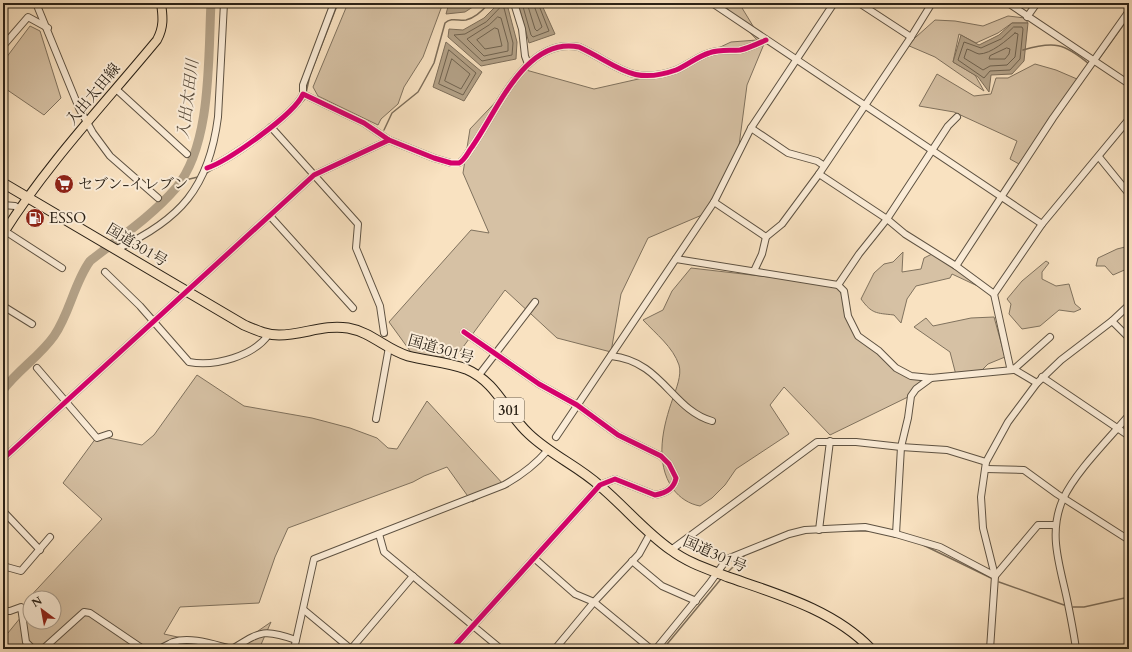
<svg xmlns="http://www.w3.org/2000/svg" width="1132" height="652" font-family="Cardo,'Noto Serif JP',serif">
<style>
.green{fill:#d6c1a4;stroke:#80725e;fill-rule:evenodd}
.water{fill:#b3a187;stroke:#7d6e5a}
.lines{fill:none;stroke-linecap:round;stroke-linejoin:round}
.shore{stroke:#6f624f;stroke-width:1}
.stream{stroke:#7d6e5a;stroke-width:1.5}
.river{stroke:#b3a187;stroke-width:9}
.minor-casing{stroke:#5e5242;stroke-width:8}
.major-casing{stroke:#2b2217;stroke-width:10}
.highway-casing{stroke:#2b2217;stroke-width:11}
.minor{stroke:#fbecd7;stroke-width:6}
.major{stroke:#f9e2c1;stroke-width:8}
.highway{stroke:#f9e2c1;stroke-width:9}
.cycleway-casing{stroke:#fbecd7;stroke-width:8}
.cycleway{stroke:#d6006c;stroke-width:5}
.labels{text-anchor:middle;stroke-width:4;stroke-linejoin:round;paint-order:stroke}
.shield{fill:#fbecd7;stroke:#695f51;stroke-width:1}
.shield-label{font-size:14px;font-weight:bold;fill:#2b2217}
.street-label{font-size:15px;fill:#2b2217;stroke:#fbecd7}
.poi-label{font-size:15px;fill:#2b2217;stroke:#fbecd7;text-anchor:start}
.water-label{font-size:16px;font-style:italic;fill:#5b4e3e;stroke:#fbecd7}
</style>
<rect width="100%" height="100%" fill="#f9e2c1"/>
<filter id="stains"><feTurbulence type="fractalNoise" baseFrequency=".005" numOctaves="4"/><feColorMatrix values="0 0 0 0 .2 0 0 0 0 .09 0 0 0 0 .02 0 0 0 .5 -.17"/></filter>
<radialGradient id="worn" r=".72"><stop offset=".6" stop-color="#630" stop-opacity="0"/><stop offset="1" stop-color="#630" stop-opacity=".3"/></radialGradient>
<g class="green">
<polygon points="348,3 443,3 423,57 404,87 398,104 381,119 378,125 318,96 313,87"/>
<polygon points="722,3 739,3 764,44 747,85 737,161 702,215 648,238 621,294 611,352 557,338 505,290 455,358 413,355 389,322 471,230 489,233 463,173 470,129 526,70 594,89 665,73 731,42 757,40"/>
<polygon points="1008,16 1025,18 1028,23 1012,23 998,33 976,43 959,34 953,62 975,75 984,91 935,57 907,45 935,20 955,21 983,26"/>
<polygon points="30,26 40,31 61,98 44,115 3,87 3,62"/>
<polygon points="1035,64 1056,70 1077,79 1019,164 1010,159 1017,141 954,112 919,106 937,74 974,96 991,94 996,78 1008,78"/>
<polygon points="1129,246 1129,268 1113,275 1105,266 1096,266 1098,258 1117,249"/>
<path d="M903 252 902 272 921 269 924 258 934 253 984 289 952 274 950 278 916 286 907 299 901 323 894 315C876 313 872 314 861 299L874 273 884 264 893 262Z"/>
<polygon points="1046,261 1049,263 1042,272 1042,279 1056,286 1069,284 1075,304 1081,309 1074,312 1059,310 1040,326 1022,329 1009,314 1011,304 1007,299 1022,281"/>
<path d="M691 268 838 285 854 330 903 373 926 381 910 396 830 435 784 387 770 405 789 434 736 469 725 485 712 498 700 506C689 504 680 498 673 489 654 462 663 426 673 398 676 389 682 375 679 365 673 347 656 334 643 320L663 310 672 291Z"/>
<polygon points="994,317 1005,357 988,364 981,371 956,375 950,352 914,327 926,318 933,326 971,318"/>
<path d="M197 375 244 406 312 418 350 428 377 438 388 448 397 449 427 401 504 485 472 502 447 467 424 476 413 482 288 528 275 557 259 603 180 607 164 634 232 649 271 622 259 649H3V639L21 617 26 601 102 519 63 483 96 438 104 437 142 445 154 435ZM30 598H54V622H30Z"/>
</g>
<g class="water">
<polygon points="449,3 479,3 465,12 446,14"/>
<polygon points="499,3 507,4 517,42 516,59 481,66 448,37 449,29 463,30 484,18"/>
<polygon points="518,3 541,3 555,34 529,43"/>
<polygon points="1012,23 1028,23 1024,61 1012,74 991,75 989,92 978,77 953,62 961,35 979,45 999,35"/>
<polygon points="446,42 482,72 464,101 433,87"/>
</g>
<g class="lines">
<g class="shore">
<polyline points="522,3 531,35 533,37 549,31 538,3"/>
<polyline points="527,3 535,29 537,31 542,27 533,3"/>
<polygon points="501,7 504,8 513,43 512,55 482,61 454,35 465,34 486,22"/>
<polygon points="498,17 501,18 508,43 508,51 484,56 467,39 489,25"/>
<polygon points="1014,27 1022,27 1023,29 1020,59 1010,70 990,71 984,78 958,60 964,42 981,48 1001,39"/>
<polygon points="495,28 498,29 502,46 485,49 477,40"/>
<path d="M1015 33 1018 34 1015 57 1007 65 990 66 983 70 964 58 967 49C971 50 975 53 979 54 991 54 1007 40 1015 33Z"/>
<polygon points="1007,48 1010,49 1009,54 1005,59 989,59 990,56"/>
<polygon points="449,50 476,73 463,95 439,84"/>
<polygon points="452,59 470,74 461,89 445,81"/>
</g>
<g class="stream">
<path d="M1023 50C1054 41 1064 43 1089 64"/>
<polyline points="1098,60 1129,17"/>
<polyline points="306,93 310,75 338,3"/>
<polyline points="299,105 306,98"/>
<path d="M384 130 392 113 418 92 422 85 434 63 445 23C451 17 459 21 466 20 475 18 484 9 489 3"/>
<polyline points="205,174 216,167"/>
<polyline points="181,181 198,177"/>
<polyline points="845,531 869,531"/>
<polyline points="923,545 991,578"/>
<polyline points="728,572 745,555"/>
<polyline points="999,582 1064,605"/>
<polyline points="1073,607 1084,607 1129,597"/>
<polyline points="663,649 721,579"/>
</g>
<path class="river" d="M3 390C18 370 40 356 54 336 70 313 74 283 90 261 119 238 152 216 176 188 212 144 208 58 211 3"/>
<defs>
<g id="minor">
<polyline points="36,3 79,108 93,133 110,156 158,198"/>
<polyline points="514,3 522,29 525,56 528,64"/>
<polyline points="712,3 1042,224"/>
<polyline points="859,3 911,37"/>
<polyline points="1008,3 1129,84"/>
<polyline points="1027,17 1037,3"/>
<polyline points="3,46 28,17 48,28"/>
<polyline points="116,89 187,154"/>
<polyline points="303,94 303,85 334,3"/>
<polyline points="271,127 358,224 356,248 380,306 384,333"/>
<polyline points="751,128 788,153 817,161 823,165"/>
<polyline points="1099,157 1129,194"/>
<path d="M207 168C228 161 295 114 303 94L364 123 389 140 434 158 451 163H459C465 160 468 152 472 147 497 112 525 36 579 47 618 65 631 86 676 70 688 65 698 56 709 53 720 49 729 51 740 50 749 48 757 44 766 40"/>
<polyline points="819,174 887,219 905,234 956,266 994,294 1042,224 1129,119"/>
<polyline points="714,202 766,237"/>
<polyline points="3,205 15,206 19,209"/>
<polyline points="270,216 353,308"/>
<polyline points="5,231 62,268"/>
<path d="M117 249C180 220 209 188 218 117L224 3"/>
<polyline points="676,259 838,285 844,291 848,316 858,336 879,351 896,368 911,376 931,378 1013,370 1050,337"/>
<polyline points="956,266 1053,118 1129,11"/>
<polyline points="754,271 762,254 766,237 782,224 819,174 911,37 932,3"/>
<path d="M105 272 140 306 189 362C215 367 254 356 269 334"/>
<polyline points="838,285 859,254 887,219 948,126 957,117"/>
<polyline points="994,294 1010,367 1037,383"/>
<polyline points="3,306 32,324"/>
<polyline points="1112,321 1129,338"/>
<path d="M611 356C662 361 672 410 712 421"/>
<polyline points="37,368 97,438 109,434"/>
<polyline points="479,375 535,302"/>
<polyline points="1042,377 1129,436"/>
<polyline points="376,419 389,347"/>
<polyline points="556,437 714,202 751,128 834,3"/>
<polyline points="3,459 314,175 389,140"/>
<polyline points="986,469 1024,470 1057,494 1129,540"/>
<polyline points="3,511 40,550"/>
<polyline points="819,530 830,441"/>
<polyline points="379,534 384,552 501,649"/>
<polyline points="896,534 901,447 908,418 911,396 916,389 931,378"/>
<polyline points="671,550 817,442 856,442 901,447 947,450 986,462"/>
<polyline points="534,558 575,594 594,602 651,649"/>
<polyline points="632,561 662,586 696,601"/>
<polyline points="3,566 21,571 50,537"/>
<polyline points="995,576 1038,525 1055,525"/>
<polyline points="304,610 351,649"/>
<polyline points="3,611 10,611 21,607 26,642 33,649"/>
<polyline points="43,649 84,612 90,613 143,649"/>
<path d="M159 649C164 647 169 644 173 642 191 636 215 645 232 649 260 632 263 628 296 640"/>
<path d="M294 649 314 559 504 485C520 476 535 465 547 451"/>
<polyline points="351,649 413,576"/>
<path d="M452 649 600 485 615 479 655 495C666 493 674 489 676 478L669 464 661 456 618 435 577 405 539 384 464 332"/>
<polyline points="555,649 594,602 639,554 650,534"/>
<polyline points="656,649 709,584 727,559 789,534 805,530 865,527 896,534 940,547 995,576"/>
<polyline points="990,649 995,576 983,528 981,497 986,462 1008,422 1037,383 1061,360 1112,321 1129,305"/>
<path d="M1076 649C1074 634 1071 619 1068 604 1061 568 1047 535 1063 499 1076 471 1109 439 1129 415"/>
</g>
<path id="major" d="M3 234C47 164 105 103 157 40 164 27 163 17 161 3"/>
<path id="highway" d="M3 183 244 325C256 330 266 335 279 335 303 335 324 324 348 328 371 332 387 350 408 356 427 361 448 362 466 369 498 383 505 412 529 434 551 455 578 466 600 486 625 507 645 532 671 550 688 563 708 569 728 577 777 594 834 610 871 649"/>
</defs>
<use href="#minor" class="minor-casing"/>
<use href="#major" class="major-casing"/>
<use href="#highway" class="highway-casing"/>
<use href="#minor" class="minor"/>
<use href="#major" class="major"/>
<use href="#highway" class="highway"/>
<defs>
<g id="cycleway">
<path d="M207 168C228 161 295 114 303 94L364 123 389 140 434 158 451 163H459C465 160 468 152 472 147 497 112 525 36 579 47 618 65 631 86 676 70 688 65 698 56 709 53 720 49 729 51 740 50 749 48 757 44 766 40"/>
<polyline points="3,459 314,175 389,140"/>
<path d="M452 649 600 485 615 479 655 495C666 493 674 489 676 478L669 464 661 456 618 435 577 405 539 384 464 332"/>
</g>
</defs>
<use href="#cycleway" class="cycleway-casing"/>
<use href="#cycleway" class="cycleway"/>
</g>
<defs>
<symbol id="supermarket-disc" viewBox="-11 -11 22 22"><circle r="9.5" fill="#8f2418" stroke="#fbecd7"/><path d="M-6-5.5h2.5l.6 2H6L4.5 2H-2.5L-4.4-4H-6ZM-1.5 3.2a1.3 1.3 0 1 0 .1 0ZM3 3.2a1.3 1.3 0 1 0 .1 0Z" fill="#fff"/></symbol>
<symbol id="fuel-disc" viewBox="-11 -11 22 22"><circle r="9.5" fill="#8f2418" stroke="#fbecd7"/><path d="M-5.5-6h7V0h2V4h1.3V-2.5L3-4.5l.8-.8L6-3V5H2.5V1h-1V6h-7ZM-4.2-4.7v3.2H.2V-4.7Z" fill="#fff"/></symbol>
</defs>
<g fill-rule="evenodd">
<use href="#supermarket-disc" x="53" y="173" width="22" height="22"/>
<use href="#fuel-disc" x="24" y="207" width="22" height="22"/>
</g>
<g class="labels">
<rect class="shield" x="494" y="398" width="30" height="24" rx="3"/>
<g class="shield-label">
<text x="509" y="415">301</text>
</g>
<g class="street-label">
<text transform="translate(93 94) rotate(-50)" y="5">入出太田線</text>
<text transform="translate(137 245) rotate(31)" y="5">国道301号</text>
<text transform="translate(441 349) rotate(16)" y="5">国道301号</text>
<text transform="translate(715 554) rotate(24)" y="5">国道301号</text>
</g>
<g class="poi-label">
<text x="78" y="189">セブン-イレブン</text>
<text x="49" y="223">ESSO</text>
</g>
<g class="water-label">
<text transform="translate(187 99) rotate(-83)" y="6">入出太田川</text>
</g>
</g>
<rect width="1132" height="652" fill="none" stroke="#f9e2c1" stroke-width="16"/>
<rect x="4" y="4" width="1124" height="644" fill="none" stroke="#2b2217" stroke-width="2"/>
<rect x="8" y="8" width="1116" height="636" fill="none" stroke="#2b2217"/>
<g transform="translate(42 610) rotate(328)"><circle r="19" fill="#fbecd7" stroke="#a89b8a"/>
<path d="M0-3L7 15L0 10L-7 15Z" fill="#8f2418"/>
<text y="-6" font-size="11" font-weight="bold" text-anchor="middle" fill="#2b2217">N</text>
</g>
<rect width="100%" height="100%" filter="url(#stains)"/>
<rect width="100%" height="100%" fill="url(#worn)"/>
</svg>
